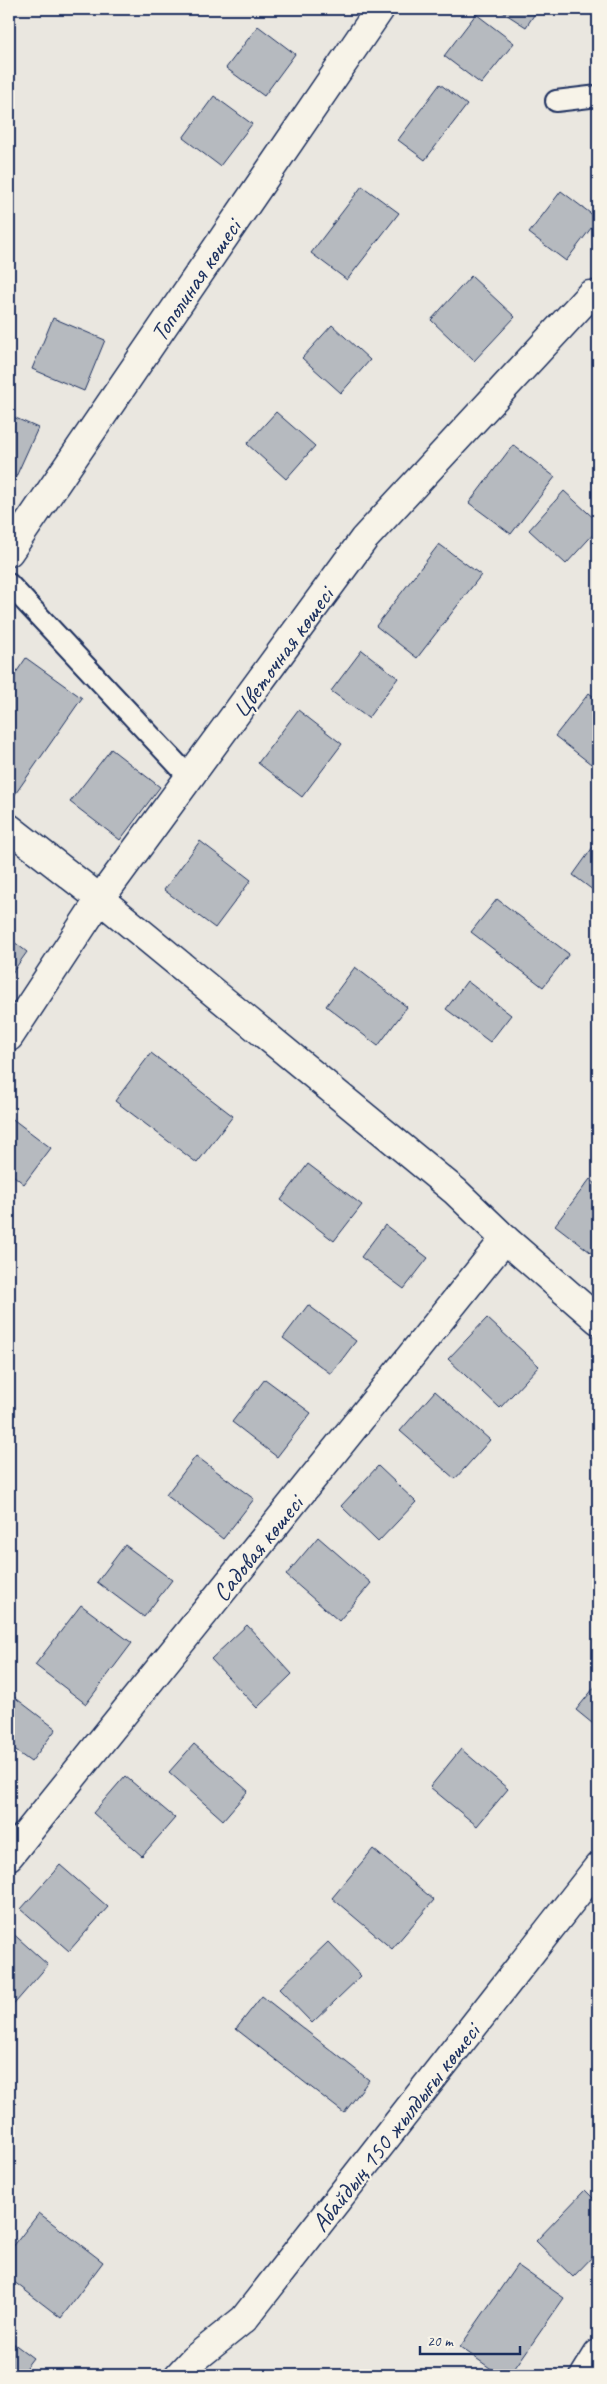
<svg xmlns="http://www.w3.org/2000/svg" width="607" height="2384" font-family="Caveat,sans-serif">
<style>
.building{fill:#b6babf;stroke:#1b2f5e}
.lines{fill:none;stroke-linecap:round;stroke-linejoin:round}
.service-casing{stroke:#1b2f5e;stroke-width:24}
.minor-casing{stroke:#1b2f5e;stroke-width:31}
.service{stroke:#f7f3e8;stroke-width:20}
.minor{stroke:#f7f3e8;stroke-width:28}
.labels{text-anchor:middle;stroke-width:4.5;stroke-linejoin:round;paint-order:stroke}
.street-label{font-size:25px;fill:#1b2f5e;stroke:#f7f3e8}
</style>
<rect width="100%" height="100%" fill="#eae7e0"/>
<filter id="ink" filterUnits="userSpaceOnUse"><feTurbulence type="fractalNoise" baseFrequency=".02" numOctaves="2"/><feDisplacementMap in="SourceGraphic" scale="10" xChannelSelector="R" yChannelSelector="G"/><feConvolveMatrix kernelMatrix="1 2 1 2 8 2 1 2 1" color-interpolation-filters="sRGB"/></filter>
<g filter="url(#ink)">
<g class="building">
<polygon points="498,9 538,9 526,27"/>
<polygon points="476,14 514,43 481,84 444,56"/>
<polygon points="258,26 295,54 264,96 226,68"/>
<polygon points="440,84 467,105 425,160 398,140"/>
<polygon points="214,96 252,124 220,166 183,138"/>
<polygon points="362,186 399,213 347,280 311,253"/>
<polygon points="561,191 598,219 566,261 529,233"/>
<polygon points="471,276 515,317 474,361 431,320"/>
<polygon points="53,318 105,340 84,391 32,369"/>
<polygon points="332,325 370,360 341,393 302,358"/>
<polygon points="276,412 315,446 286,479 247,444"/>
<polygon points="9,415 38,428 14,481 9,479"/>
<polygon points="513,445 555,477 511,534 469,503"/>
<polygon points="564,491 598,522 598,529 566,564 529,530"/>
<polygon points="439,544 481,575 417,658 376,626"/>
<polygon points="362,650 398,678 368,718 331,691"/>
<polygon points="26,658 82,698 9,803 9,683"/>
<polygon points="589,693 598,700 598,754 591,764 555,736"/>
<polygon points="298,710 342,744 302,797 258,763"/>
<polygon points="111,749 160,787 120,840 70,802"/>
<polygon points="200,841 251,880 215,928 164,890"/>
<polygon points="593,847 598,851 598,894 573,875"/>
<polygon points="497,899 569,954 543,987 471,932"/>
<polygon points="9,938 27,952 9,977"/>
<polygon points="355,967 407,1007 378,1046 326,1006"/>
<polygon points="467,981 511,1015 490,1042 446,1009"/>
<polygon points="151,1053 233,1116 197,1163 115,1101"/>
<polygon points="10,1117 51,1148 24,1184 9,1172"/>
<polygon points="308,1164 362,1205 334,1241 281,1200"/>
<polygon points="590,1179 598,1186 598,1258 555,1225"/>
<polygon points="385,1225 428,1258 404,1289 361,1257"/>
<polygon points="308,1305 356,1341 331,1374 283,1338"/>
<polygon points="487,1318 539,1366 500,1408 448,1359"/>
<polygon points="265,1379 311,1413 277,1457 232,1422"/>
<polygon points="435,1391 490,1440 455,1479 400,1431"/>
<polygon points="196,1456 254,1499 223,1539 166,1495"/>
<polygon points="378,1466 416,1502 378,1542 341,1506"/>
<polygon points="318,1537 371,1583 339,1621 286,1575"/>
<polygon points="125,1545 172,1580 144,1617 97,1582"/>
<polygon points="81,1605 132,1643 86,1704 35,1665"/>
<polygon points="247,1625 292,1674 257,1708 211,1659"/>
<polygon points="598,1683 598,1728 576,1710"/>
<polygon points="9,1693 56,1729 31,1762 9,1746"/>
<polygon points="194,1744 248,1791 223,1820 169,1772"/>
<polygon points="461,1749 508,1789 477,1826 430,1787"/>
<polygon points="125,1776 175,1818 142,1856 93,1813"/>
<polygon points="373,1849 434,1900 392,1949 332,1898"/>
<polygon points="60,1865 108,1907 69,1951 21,1909"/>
<polygon points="9,1930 48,1965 9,2010"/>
<polygon points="328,1942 361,1976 312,2023 279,1989"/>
<polygon points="262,1996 369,2080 344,2113 236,2029"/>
<polygon points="585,2190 598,2203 598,2251 573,2277 536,2241"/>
<polygon points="39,2213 103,2262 61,2318 9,2278 9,2252"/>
<polygon points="517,2265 564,2298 510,2375 500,2375 460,2347"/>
<polygon points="9,2340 33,2358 20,2375 9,2375"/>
</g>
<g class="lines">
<defs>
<g id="service">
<polyline points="556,101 598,96"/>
<polyline points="9,584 190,778"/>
</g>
<g id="minor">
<polyline points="9,552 380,9"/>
<polyline points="9,828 100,899 455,1191 505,1239 598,1320"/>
<polyline points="9,1037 100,899 364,539 590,295"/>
<polyline points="9,1856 505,1239"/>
<polyline points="179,2375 193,2360 244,2319 598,1867"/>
<polyline points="585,2375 598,2354"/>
</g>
</defs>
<use href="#service" class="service-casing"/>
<use href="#minor" class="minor-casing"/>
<use href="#service" class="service"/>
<use href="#minor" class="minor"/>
</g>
</g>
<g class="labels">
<g class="street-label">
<text transform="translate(195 280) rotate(-56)" y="9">Тополиная көшесі</text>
<text transform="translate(282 652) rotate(-54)" y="9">Цветочная көшесі</text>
<text transform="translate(257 1548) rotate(-51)" y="9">Садовая көшесі</text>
<text transform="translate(395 2127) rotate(-52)" y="9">Абайдың 150 жылдығы көшесі</text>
</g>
</g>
<rect width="607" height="2384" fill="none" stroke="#f7f3e8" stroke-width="30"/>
<rect x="15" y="15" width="577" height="2354" fill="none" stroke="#1b2f5e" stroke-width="2" filter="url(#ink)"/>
<path d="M420 2346v8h100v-8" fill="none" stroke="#1b2f5e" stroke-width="2.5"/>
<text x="427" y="2346" font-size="15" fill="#1b2f5e" stroke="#f7f3e8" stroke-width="4" paint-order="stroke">20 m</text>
</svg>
